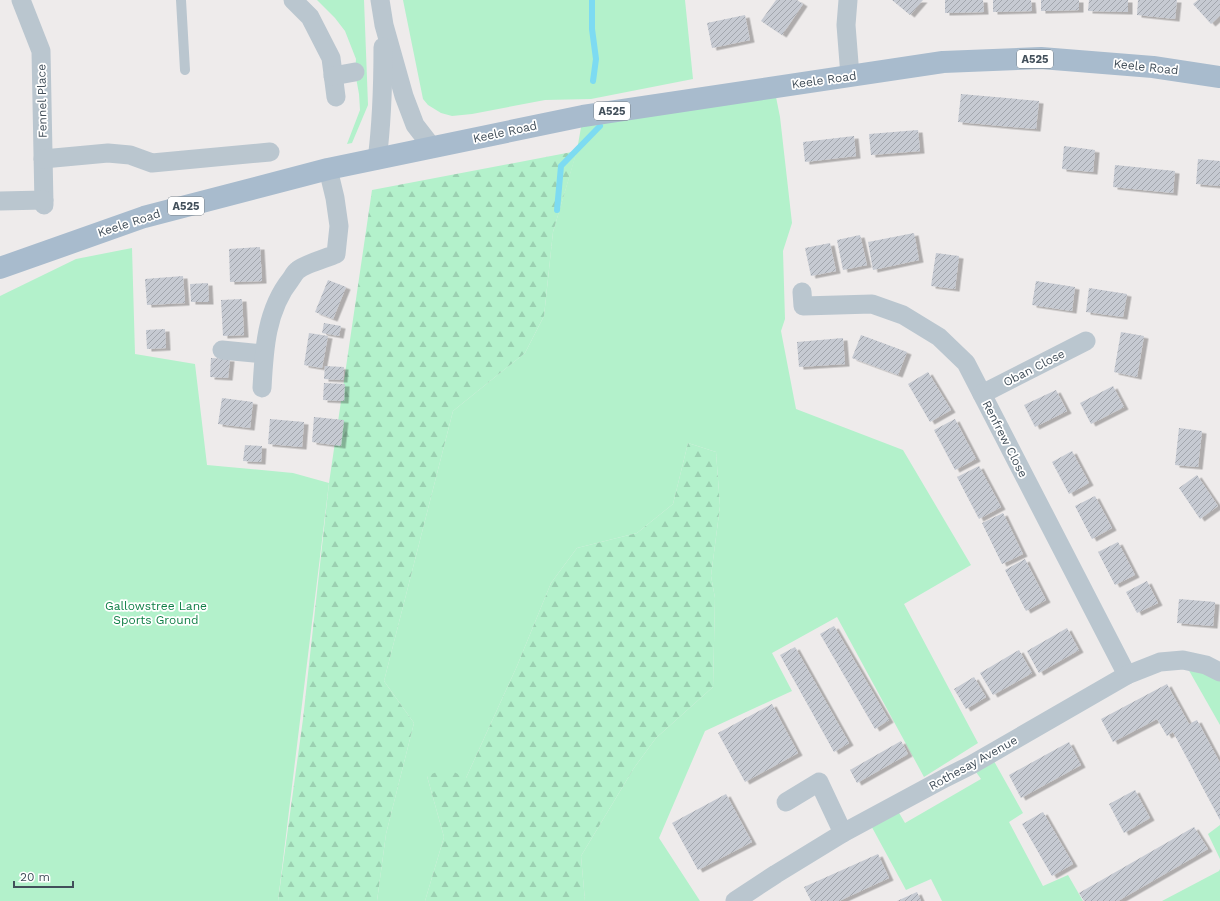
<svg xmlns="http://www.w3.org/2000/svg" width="1220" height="901" font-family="'Work Sans',sans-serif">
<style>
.green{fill:#b3f1cb}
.forest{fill:url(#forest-firs)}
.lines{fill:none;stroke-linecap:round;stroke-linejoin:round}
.stream{stroke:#7ddbf2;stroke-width:6}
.building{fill:url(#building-hatch);filter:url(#shadow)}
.lane{stroke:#bac6cf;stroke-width:10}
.street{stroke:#bac6cf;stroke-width:19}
.primary{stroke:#a8bbcd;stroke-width:22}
.labels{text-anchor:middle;stroke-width:3.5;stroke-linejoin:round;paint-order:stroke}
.shield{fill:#fff;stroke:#7b848c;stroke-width:1}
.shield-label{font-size:11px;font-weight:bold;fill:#424f5a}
.street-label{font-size:12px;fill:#424f5a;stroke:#fff}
.park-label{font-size:12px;fill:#0f7f46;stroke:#fff}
</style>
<defs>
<pattern id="forest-firs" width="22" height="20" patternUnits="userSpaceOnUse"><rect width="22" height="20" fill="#b3f1cb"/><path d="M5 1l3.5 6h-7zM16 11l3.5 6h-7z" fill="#9bd0b1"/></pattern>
<pattern id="building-hatch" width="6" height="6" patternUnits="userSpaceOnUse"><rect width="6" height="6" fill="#c6cad2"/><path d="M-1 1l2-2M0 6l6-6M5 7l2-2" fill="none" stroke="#a2a6ad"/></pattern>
<filter id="shadow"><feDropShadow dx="4.5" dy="2.5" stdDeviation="0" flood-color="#0004"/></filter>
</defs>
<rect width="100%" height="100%" fill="#eeebeb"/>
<g class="green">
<polygon points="317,0 364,0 368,105 352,143 347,144 360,110 359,94 355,72 356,59 345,31 335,18"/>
<polygon points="403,0 685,0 693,79 591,99 545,100 472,114 452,116 441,113 428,105 423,99"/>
<polygon points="774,87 780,117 792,223 783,251 785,319 781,331 796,409 903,450 971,565 904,604 978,743 924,777 837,617 772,653 792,691 705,731 659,838 700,901 585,901 581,856 634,768 656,738 713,687 715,598 711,576 720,506 716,452 688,443 673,504 637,533 577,548 551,583 517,666 466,778 427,776 444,837 425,901 377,901 386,834 414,723 384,681 453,411 525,353 544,316 553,232 577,150 583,116"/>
<polygon points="132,248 135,354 195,364 207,465 293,473 329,483 278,901 0,901 0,296 76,259"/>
<polygon points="1183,660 1220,672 1220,725"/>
<polygon points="990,754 1023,813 1009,822 1043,886 1068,875 1083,901 942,901 931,879 906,890 868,820 895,806 905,823 981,779 971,765"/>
<polygon points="1220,825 1220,859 1208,834"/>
<polygon points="1220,869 1220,901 1162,901 1219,871"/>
</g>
<g class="forest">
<polygon points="577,151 553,232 544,316 525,353 453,411 384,681 414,723 386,834 377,901 278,901 303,719 329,483 372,190"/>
<polygon points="688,443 716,452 720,506 711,576 715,598 713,687 656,738 634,768 581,856 585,901 425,901 444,837 427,776 446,768 466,778 517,666 551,583 577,548 637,533 673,504"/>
</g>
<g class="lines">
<g class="stream">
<polyline points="592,0 592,29 596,59 593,81"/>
<polyline points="557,210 561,166 600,126"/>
</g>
</g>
<g class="building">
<polygon points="776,0 797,0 803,4 782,35 761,21"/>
<polygon points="892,0 923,0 910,15"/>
<polygon points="945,0 983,0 984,12 945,13"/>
<polygon points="993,0 1031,0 1032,11 993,12"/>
<polygon points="1041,0 1079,0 1079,10 1041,11"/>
<polygon points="1089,0 1128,0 1128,12 1088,11"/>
<polygon points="1138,0 1177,0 1175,19 1137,15"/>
<polygon points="1198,0 1220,0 1220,16 1211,24 1193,4"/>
<polygon points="745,15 750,40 712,48 707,23"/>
<polygon points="961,94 1039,101 1036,129 958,122"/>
<polygon points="918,130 920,151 871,155 869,134"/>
<polygon points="854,136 856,156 805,162 803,142"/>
<polygon points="1064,146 1095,150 1093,172 1062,169"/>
<polygon points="1198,159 1220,161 1220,186 1196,184"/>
<polygon points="1115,165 1175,171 1173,193 1113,187"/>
<polygon points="914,233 919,260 873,270 868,242"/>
<polygon points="860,235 867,265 843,270 837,240"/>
<polygon points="830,243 836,271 811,276 805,248"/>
<polygon points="260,247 262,281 230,282 229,249"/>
<polygon points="936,253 959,256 955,289 931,286"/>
<polygon points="183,276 185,303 147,305 145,279"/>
<polygon points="328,280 346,287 333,319 315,312"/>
<polygon points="1036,281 1075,287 1072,311 1032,305"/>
<polygon points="208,283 209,302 191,302 190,284"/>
<polygon points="1089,288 1127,294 1123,317 1086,312"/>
<polygon points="242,299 244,335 223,336 221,300"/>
<polygon points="324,323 341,326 339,336 322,333"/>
<polygon points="165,329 166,348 147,349 146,330"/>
<polygon points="1121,332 1144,336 1137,377 1114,372"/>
<polygon points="309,333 328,336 322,368 304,365"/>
<polygon points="861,335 907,352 898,375 852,358"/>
<polygon points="843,338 845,364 799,367 797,342"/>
<polygon points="211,358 230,359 228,378 210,377"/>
<polygon points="325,366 344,367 343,380 324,379"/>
<polygon points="928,372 951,410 930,422 908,384"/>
<polygon points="324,383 345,384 344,401 323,400"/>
<polygon points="1113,386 1124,407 1091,424 1080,403"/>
<polygon points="1056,390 1067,411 1035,427 1024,405"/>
<polygon points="222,398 253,402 250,428 218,424"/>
<polygon points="314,417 344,420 341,446 312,442"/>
<polygon points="270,419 304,422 302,447 268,444"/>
<polygon points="955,419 976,459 955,470 934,430"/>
<polygon points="1179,428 1202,431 1198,467 1175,465"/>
<polygon points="245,445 262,446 261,462 243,461"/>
<polygon points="1072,451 1089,483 1069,494 1052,462"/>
<polygon points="979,466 1001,507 979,519 957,477"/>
<polygon points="1197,475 1218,506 1200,519 1179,488"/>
<polygon points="1095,496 1112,528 1092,539 1075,506"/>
<polygon points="1003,513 1023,554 1002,564 982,523"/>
<polygon points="1118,542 1135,575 1115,585 1098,552"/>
<polygon points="1025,559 1046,600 1026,611 1005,570"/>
<polygon points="1147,581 1158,603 1137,613 1126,592"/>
<polygon points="1179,599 1215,602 1213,626 1177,623"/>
<polygon points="834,626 889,720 875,729 820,634"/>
<polygon points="1067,628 1079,650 1039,673 1027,651"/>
<polygon points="795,647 849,743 834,752 780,655"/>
<polygon points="1019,650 1032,673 993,695 980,673"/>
<polygon points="974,677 986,697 966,709 954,689"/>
<polygon points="1167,684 1189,724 1197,720 1220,763 1220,820 1173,732 1167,736 1157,719 1113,742 1101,719"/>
<polygon points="772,704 798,753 745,782 718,733"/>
<polygon points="901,741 908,754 857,783 850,770"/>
<polygon points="1069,742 1081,765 1021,798 1009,775"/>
<polygon points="1135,790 1150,818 1124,833 1109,804"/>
<polygon points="726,794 752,842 698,870 672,823"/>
<polygon points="1043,812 1073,864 1052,876 1022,824"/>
<polygon points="1194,827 1208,849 1118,901 1084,901 1079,893"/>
<polygon points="878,854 889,878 839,901 811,901 804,887"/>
<polygon points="917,892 921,901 897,901"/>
</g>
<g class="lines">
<polyline class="lane" points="181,0 185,70"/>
<g class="street">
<polyline points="21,0 41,51 44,205"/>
<polyline points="293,0 310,17 331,58 336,97"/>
<polyline points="380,0 384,25 404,96 415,125 432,147"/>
<polyline points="848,0 846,25 850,76"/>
<polyline points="333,76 355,72"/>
<polyline points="43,159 108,153 130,155 152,163 270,152"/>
<path d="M377 160C382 122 383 85 383 47"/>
<polyline points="0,201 44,200"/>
<polyline points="802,292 803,306 872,304 903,315 939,337 966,363 1127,675"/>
<polyline points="222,350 263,354"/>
<path d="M262 388C264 350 266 310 291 279 293 276 295 272 298 270 305 264 327 258 336 254L339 226 335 198 328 169"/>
<polyline points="982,394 1086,341"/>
<polyline points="786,802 819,782 843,833"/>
<polyline points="735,901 776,874 843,833 945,778 971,765 1127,675 1160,662 1183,660 1206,665 1220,672"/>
</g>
<polyline class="primary" points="0,268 144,217 328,169 583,116 943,62 1041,58 1153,67 1220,77"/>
</g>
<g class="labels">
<g class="shield">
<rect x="1017" y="50" width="36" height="18" rx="3"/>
<rect x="594" y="102" width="36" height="18" rx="3"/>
<rect x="168" y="197" width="36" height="18" rx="3"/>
</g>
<g class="shield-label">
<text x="1035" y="63">A525</text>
<text x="612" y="115">A525</text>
<text x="186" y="210">A525</text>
</g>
<g class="street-label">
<text transform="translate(1146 67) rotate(6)" y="4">Keele Road</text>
<text transform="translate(824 80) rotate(-8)" y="4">Keele Road</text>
<text transform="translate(42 101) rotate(-91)" y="4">Fennel Place</text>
<text transform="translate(505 132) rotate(-12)" y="4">Keele Road</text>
<text transform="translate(129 223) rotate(-18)" y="4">Keele Road</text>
<text transform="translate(1034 368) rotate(-27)" y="4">Oban Close</text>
<text transform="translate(1005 439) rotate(63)" y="4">Renfrew Close</text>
<text transform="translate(973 763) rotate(-29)" y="4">Rothesay Avenue</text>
</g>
<g class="park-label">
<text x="156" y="610">Gallowstree Lane<tspan x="156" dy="14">Sports Ground</tspan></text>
</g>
</g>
<path d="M14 881v6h59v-6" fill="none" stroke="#424f5a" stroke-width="2"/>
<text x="20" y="881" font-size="12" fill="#424f5a" stroke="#ffffff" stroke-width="3" paint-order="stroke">20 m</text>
</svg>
